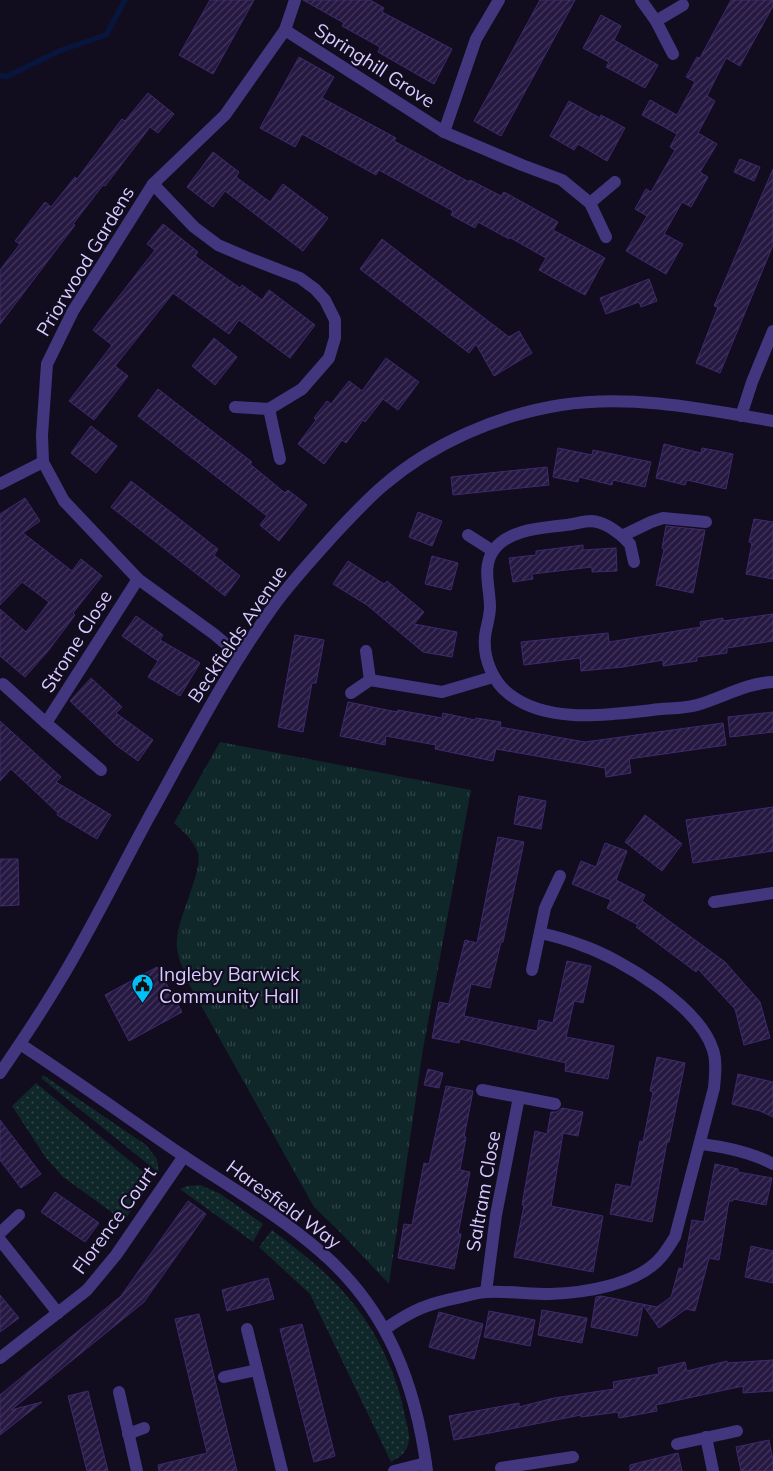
<svg xmlns="http://www.w3.org/2000/svg" width="773" height="1471" font-family="Mulish,sans-serif">
<style>
.grass{fill:url(#grass-dots)}
.park{fill:url(#park-tufts)}
.lines{fill:none;stroke-linecap:round;stroke-linejoin:round}
.stream{stroke:#08153c;stroke-width:5.5}
.building{fill:url(#building-hatch);stroke:#3f2a6d}
.minor{stroke:#42377f;stroke-width:12}
.labels{text-anchor:middle;stroke-width:4.5;stroke-linejoin:round;paint-order:stroke}
.street-label{font-size:19px;fill:#d7cbff;stroke:#120c1f}
.poi-label{font-size:19px;fill:#d7cbff;stroke:#120c1f;text-anchor:start}
</style>
<defs>
<pattern id="grass-dots" width="8" height="8" patternUnits="userSpaceOnUse" patternTransform="scale(1.25)"><rect width="8" height="8" fill="#0f2729"/><path d="M2 2h.1M6 6h.1" fill="none" stroke="#314549" stroke-width="1.8" stroke-linecap="round"/></pattern>
<pattern id="park-tufts" width="24" height="20" patternUnits="userSpaceOnUse" patternTransform="scale(1.25)"><rect width="24" height="20" fill="#0f2729"/><path d="M3 7l-1-3M5 7V3M7 7l1-3M15 17l-1-3M17 17v-4M19 17l1-3" fill="none" stroke="#314549"/></pattern>
<pattern id="building-hatch" width="6" height="6" patternUnits="userSpaceOnUse" patternTransform="scale(1.25)"><rect width="6" height="6" fill="#251841"/><path d="M-1 1l2-2M0 6l6-6M5 7l2-2" fill="none" stroke="#44385e"/></pattern>
</defs>
<rect width="100%" height="100%" fill="#120c1f"/>
<g class="grass">
<polygon points="43,1075 146,1145 157,1159 159,1173 41,1078"/>
<polygon points="36,1083 148,1176 149,1184 124,1221 63,1177 46,1158 12,1106"/>
<polygon points="200,1185 219,1193 263,1224 253,1242 180,1189 187,1186"/>
<path d="M272 1230C298 1250 324 1269 346 1295 377 1330 398 1375 406 1421 408 1429 411 1439 407 1447 404 1455 398 1458 391 1462L310 1294 259 1247Z"/>
</g>
<path class="park" d="M220 742 471 790 423 1049 389 1284 340 1232 314 1207 189 984C184 970 175 954 177 939 178 918 203 870 198 853 194 841 183 831 174 823Z"/>
<g class="lines">
<polyline class="stream" points="0,75 6,77 59,51 106,35 125,0"/>
</g>
<g class="building">
<polygon points="210,0 254,0 213,74 179,55"/>
<polygon points="303,0 370,0 384,8 382,12 452,49 434,84 378,52 380,47 342,26 344,23"/>
<polygon points="540,0 575,0 501,136 474,121"/>
<polygon points="731,0 773,0 773,6 740,66 726,58 707,96 715,101 698,133 717,144 700,172 708,177 691,207 682,202 664,234 683,244 666,274 626,251 647,216 635,209 646,189 651,192 675,150 670,147 677,134 642,115 650,100 677,115 695,82 686,77 697,57 700,58"/>
<polygon points="601,15 621,26 614,40 658,65 645,88 606,67 609,62 583,48"/>
<polygon points="299,57 334,77 322,98 396,138 394,141 469,182 470,180 501,196 504,192 558,222 553,230 605,258 585,295 539,270 546,258 509,237 509,239 478,222 475,228 451,215 453,211 379,170 376,175 302,134 295,147 260,128"/>
<polygon points="148,93 174,114 158,133 150,127 105,186 103,185 73,224 75,225 0,324 0,270 20,244 15,241 45,202 51,207 75,177 77,179 122,119 125,121"/>
<polygon points="569,101 600,118 601,115 625,128 607,161 578,144 574,150 550,136"/>
<polygon points="213,152 239,172 236,177 270,202 283,184 328,218 303,251 225,191 213,207 187,187"/>
<polygon points="740,159 760,167 754,181 734,172"/>
<polygon points="773,169 773,245 720,373 696,363 718,307 714,306"/>
<polygon points="163,224 198,252 195,256 240,288 242,285 262,300 269,290 315,325 290,358 239,320 229,334 173,293 115,366 128,376 94,420 69,401 112,345 93,330 155,250 147,244"/>
<polygon points="382,239 509,337 519,331 532,353 494,376 476,344 469,353 360,269"/>
<polygon points="649,279 657,301 641,307 639,302 606,314 600,298"/>
<polygon points="214,338 237,357 215,385 192,366"/>
<polygon points="386,358 419,382 398,410 383,399 365,422 363,420 346,443 342,440 324,464 298,444 316,420 314,418 327,401 331,404 349,381 362,391"/>
<polygon points="158,389 252,462 250,464 285,493 288,490 307,505 279,541 260,525 267,516 138,416"/>
<polygon points="91,426 117,446 96,473 71,453"/>
<polygon points="664,444 701,453 702,448 733,454 726,489 687,480 685,485 656,478"/>
<polygon points="558,448 592,455 593,450 651,462 645,487 613,480 612,485 579,477 578,482 553,477"/>
<polygon points="547,467 549,485 453,495 451,477"/>
<polygon points="131,481 218,549 214,555 240,576 225,596 111,507"/>
<polygon points="25,498 40,521 23,533 72,571 81,559 102,576 73,613 75,615 48,651 25,677 0,656 0,609 26,632 49,602 22,582 0,605 0,514"/>
<polygon points="418,512 442,521 432,546 409,537"/>
<polygon points="754,519 773,522 773,579 746,574 752,543 749,542"/>
<polygon points="666,526 705,530 693,593 656,585 664,549 662,548"/>
<polygon points="583,545 583,550 616,548 617,571 592,572 592,567 532,574 533,579 513,582 509,558 536,555 536,551"/>
<polygon points="432,556 458,563 451,590 425,584"/>
<polygon points="348,561 384,584 387,581 424,612 414,624 457,632 452,657 423,652 367,605 333,584"/>
<polygon points="773,614 773,641 727,648 727,653 697,657 697,661 663,666 663,660 623,667 581,671 580,658 524,665 521,642 608,633 609,642 701,627 700,622 723,618 723,621"/>
<polygon points="136,616 163,635 160,640 200,663 180,696 148,677 158,661 122,636"/>
<polygon points="295,635 324,640 316,683 312,683 303,732 278,727"/>
<polygon points="91,678 122,707 116,713 153,740 138,761 116,745 70,701"/>
<polygon points="348,702 397,712 398,710 442,718 443,713 475,720 476,718 501,722 500,727 585,742 723,723 726,745 629,759 631,773 606,777 605,768 496,749 493,761 435,749 436,745 386,736 385,745 340,736"/>
<polygon points="773,712 773,732 730,737 728,717"/>
<polygon points="0,721 61,777 56,782 111,815 97,839 57,815 58,813 11,769 0,781"/>
<polygon points="519,796 546,801 541,829 514,824"/>
<polygon points="773,807 773,851 693,863 686,820"/>
<polygon points="645,815 682,844 662,871 625,842"/>
<polygon points="498,837 524,842 503,942 501,942 490,988 471,984 464,1016 537,1031 539,1020 553,1023 567,961 591,966 583,1003 574,1001 566,1037 614,1046 608,1079 565,1071 566,1063 460,1039 459,1043 432,1038 439,1002 449,1004 465,940 477,943"/>
<polygon points="605,843 627,851 616,880 645,895 642,901 725,962 760,1002 770,1038 744,1045 735,1009 698,969 696,972 636,927 638,925 607,908 611,900 572,884 581,861 596,867"/>
<polygon points="0,859 18,859 19,905 0,906"/>
<polygon points="157,967 182,1012 129,1041 105,995"/>
<polygon points="657,1057 685,1063 669,1142 667,1142 652,1222 610,1214 616,1184 631,1187 640,1141 643,1142 653,1092 650,1091"/>
<polygon points="428,1069 443,1073 439,1088 424,1085"/>
<polygon points="738,1074 773,1082 773,1117 760,1111 732,1104"/>
<polygon points="446,1086 473,1091 464,1137 466,1137 460,1170 470,1172 458,1234 461,1234 454,1269 398,1258 404,1224 412,1225 424,1163 429,1164"/>
<polygon points="562,1108 583,1112 578,1136 563,1133 551,1206 603,1216 593,1272 514,1257 524,1205 522,1205 535,1131 547,1134 551,1112 557,1112"/>
<polygon points="0,1120 41,1174 21,1188 0,1160"/>
<polygon points="715,1164 738,1169 738,1172 772,1178 766,1205 733,1199 733,1201 729,1201 719,1260 709,1258 695,1311 686,1309 659,1328 643,1305 637,1336 591,1327 596,1297 601,1296 657,1307 671,1297 679,1268 683,1269 692,1220 704,1222"/>
<polygon points="55,1192 99,1223 85,1242 41,1212"/>
<polygon points="188,1201 206,1214 144,1302 11,1410 42,1402 0,1435 0,1395 121,1296"/>
<polygon points="751,1246 773,1251 773,1283 745,1277"/>
<polygon points="268,1278 274,1299 227,1311 222,1290"/>
<polygon points="0,1295 19,1318 0,1332"/>
<polygon points="542,1310 587,1318 582,1343 538,1335"/>
<polygon points="489,1311 535,1320 530,1346 484,1337"/>
<polygon points="439,1312 483,1324 474,1359 429,1347"/>
<polygon points="199,1314 237,1471 159,1471 158,1465 207,1453 175,1319"/>
<polygon points="302,1324 335,1456 314,1462 280,1329"/>
<polygon points="773,1360 773,1391 743,1393 743,1386 656,1405 657,1411 619,1418 618,1412 581,1417 581,1415 454,1440 449,1416 519,1403 519,1407 554,1398 614,1389 613,1382 659,1374 658,1368 685,1362 687,1371 727,1361 727,1363"/>
<polygon points="88,1391 108,1471 87,1471 68,1396"/>
<polygon points="769,1440 773,1461 773,1471 741,1471 736,1447"/>
<polygon points="678,1453 682,1471 630,1471 630,1465"/>
</g>
<g class="lines">
<g class="minor">
<polyline points="641,0 656,21 673,54"/>
<polyline points="656,21 683,5"/>
<polyline points="285,30 444,132 522,165 562,180 590,203 606,237"/>
<polyline points="444,132 476,39 499,0"/>
<polyline points="153,184 194,227 218,245 246,257 300,278 315,289 325,300 335,320 335,338 329,358 302,389 269,409 235,407"/>
<polyline points="590,203 615,182"/>
<polyline points="269,409 280,459"/>
<polyline points="741,416 752,382 773,331"/>
<polyline points="0,484 43,462"/>
<path d="M706 522 663 518 651 522 622 536C613 529 604 522 592 521 584 521 574 524 566 525 542 528 508 529 493 551 482 568 490 588 490 607 490 617 486 627 485 637 483 657 492 681 509 694 547 724 607 715 652 710 666 708 683 709 697 705 722 698 746 683 773 682"/>
<polyline points="468,535 493,551"/>
<polyline points="622,536 630,544 634,562"/>
<polyline points="366,651 370,680 442,692 493,677"/>
<polyline points="240,656 214,634 138,579 64,501 43,462 42,435 47,364 73,311 153,184 225,115 285,30 295,0"/>
<polyline points="3,684 46,723 138,579"/>
<polyline points="351,693 370,680"/>
<polyline points="46,723 101,770"/>
<polyline points="714,902 773,893"/>
<polyline points="532,970 545,908 560,876"/>
<path d="M20 1044C77 1081 132 1121 188 1159 233 1189 281 1217 321 1252 388 1310 416 1385 427 1471"/>
<path d="M0 1073C20 1044 40 1014 58 984 91 930 119 872 149 817 190 743 228 668 278 600 295 578 314 557 333 536 350 518 366 500 384 485 433 443 498 415 561 405 631 394 704 409 773 421"/>
<polyline points="482,1090 519,1097"/>
<path d="M701 1144C725 1147 751 1152 773 1164"/>
<polyline points="0,1233 19,1215"/>
<polyline points="0,1240 58,1313"/>
<polyline points="486,1292 496,1215 519,1097 555,1104"/>
<polyline points="247,1329 282,1471"/>
<path d="M385 1329C414 1309 427 1304 461 1297 470 1295 479 1292 488 1292 508 1291 529 1294 549 1294 584 1293 639 1285 662 1256 667 1250 671 1243 675 1237L714 1088C715 1076 717 1062 713 1050 700 1007 622 959 581 945 568 940 554 936 540 933"/>
<polyline points="0,1358 87,1290 116,1255 184,1156"/>
<polyline points="224,1377 257,1370"/>
<polyline points="119,1392 137,1471"/>
<polyline points="128,1434 144,1428"/>
<polyline points="706,1437 713,1471"/>
<polyline points="677,1444 737,1431"/>
<polyline points="501,1468 573,1457"/>
<polyline points="394,1471 426,1463"/>
</g>
</g>
<defs>
<symbol id="civic-pin" viewBox="-11 -11 22 30"><path d="M0 17L-7.5 6A9.5 9.5 0 1 1 7.5 6Z" fill="#00c0f6" stroke="#120c1f"/><path d="M-.6-6.5H3V-4.5H.6V-3L4-1V1h2V6H-6V1h2V-1L-.6-3ZM-1.2 2.5V6h2.4V2.5Z" fill="#111"/></symbol>
</defs>
<g fill-rule="evenodd">
<use href="#civic-pin" x="130" y="972" width="25" height="34"/>
</g>
<g class="labels">
<g class="street-label">
<text transform="translate(375 65) rotate(33)" y="7">Springhill Grove</text>
<text transform="translate(85 261) rotate(-59)" y="7">Priorwood Gardens</text>
<text transform="translate(237 634) rotate(-56)" y="7">Beckfields Avenue</text>
<text transform="translate(76 641) rotate(-58)" y="7">Strome Close</text>
<text transform="translate(483 1191) rotate(-80)" y="7">Saltram Close</text>
<text transform="translate(284 1204) rotate(36)" y="7">Haresfield Way</text>
<text transform="translate(114 1220) rotate(-54)" y="7">Florence Court</text>
</g>
<g class="poi-label">
<text x="159" y="981">Ingleby Barwick<tspan x="159" dy="22">Community Hall</tspan></text>
</g>
</g>
</svg>
